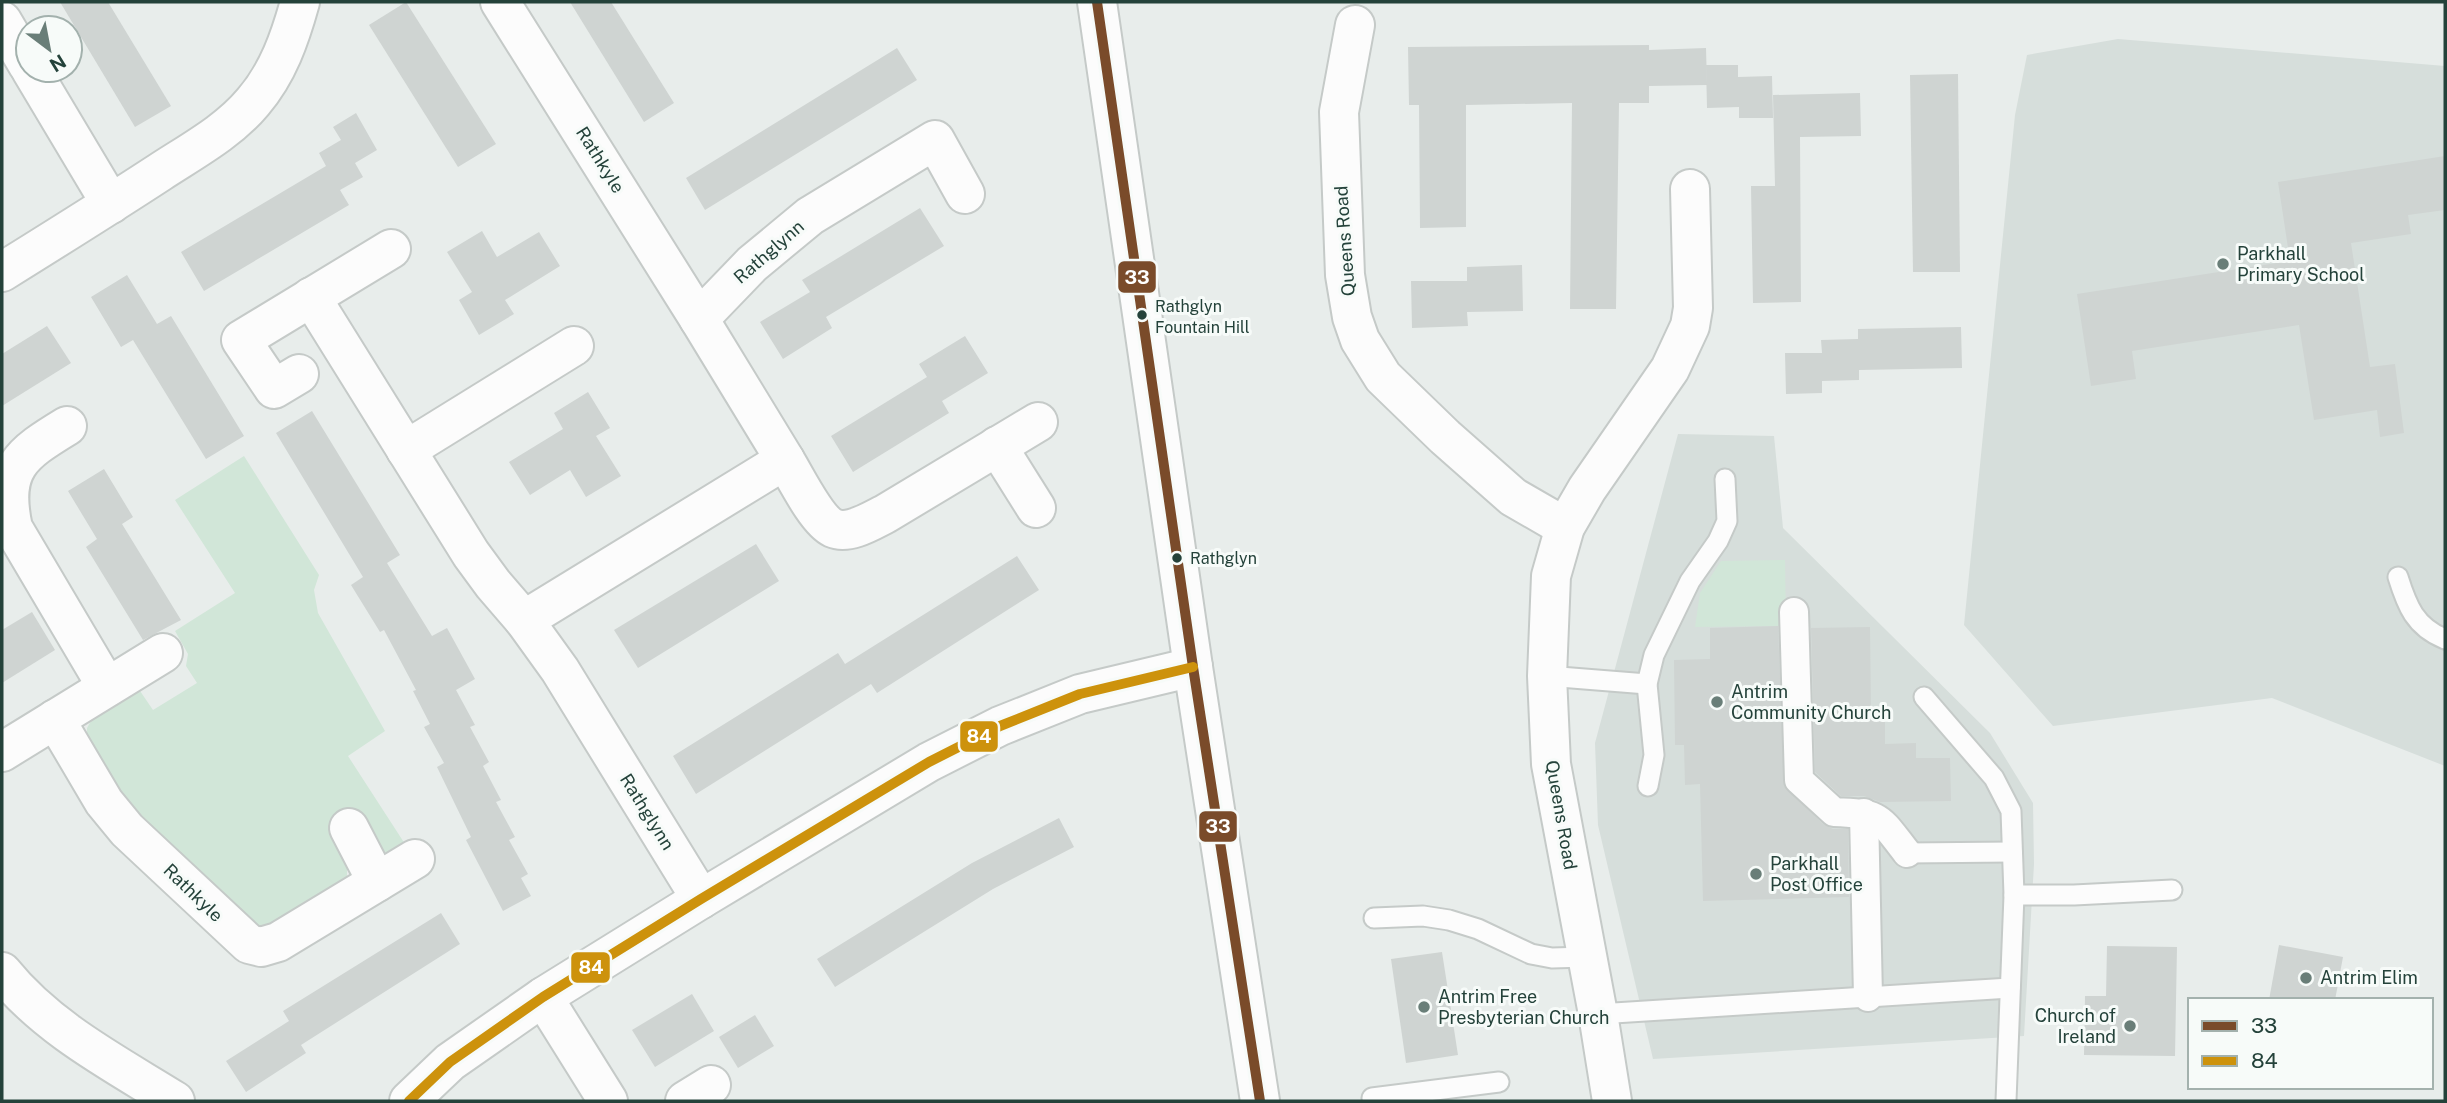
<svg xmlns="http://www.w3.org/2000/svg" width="2447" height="1103" font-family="'Public Sans',sans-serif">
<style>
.built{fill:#d6dedb}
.green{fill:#d1e6d8}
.building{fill:#cfd4d2}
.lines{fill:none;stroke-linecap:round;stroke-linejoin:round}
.service-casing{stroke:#c5cac8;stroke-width:23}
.pedestrian-casing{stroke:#c5cac8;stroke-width:32}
.minor-casing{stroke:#c5cac8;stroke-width:42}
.tertiary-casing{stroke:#c5cac8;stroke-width:42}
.service{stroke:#fcfcfc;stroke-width:19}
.pedestrian{stroke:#fcfcfc;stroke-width:28}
.minor{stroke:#fcfcfc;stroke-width:38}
.tertiary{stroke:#fcfcfc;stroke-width:38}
.bus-1-casing{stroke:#f7fbf9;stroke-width:16}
.bus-2-casing{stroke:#f7fbf9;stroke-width:16}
.bus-1{stroke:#7a4b2a;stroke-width:10}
.bus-2{stroke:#cd920c;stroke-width:10}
.poi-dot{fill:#697e78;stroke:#f7fbf9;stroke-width:2.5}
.bus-dot{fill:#24423a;stroke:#f7fbf9;stroke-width:2.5}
.labels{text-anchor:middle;stroke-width:6;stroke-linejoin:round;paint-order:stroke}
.bus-label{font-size:16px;fill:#24423a;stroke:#f7fbf9;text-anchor:start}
.street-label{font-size:18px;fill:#24423a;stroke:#f7fbf9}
.poi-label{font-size:18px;fill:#24423a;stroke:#f7fbf9;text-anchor:start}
.line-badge{stroke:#f7fbf9;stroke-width:2.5}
.badge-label{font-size:19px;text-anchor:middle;font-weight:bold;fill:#fff}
</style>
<rect width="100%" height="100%" fill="#e8edeb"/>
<g class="built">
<polygon points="2118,39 2445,66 2445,766 2272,698 2053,726 1964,625 2015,115 2027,55"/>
<polygon points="1678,434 1774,436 1783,528 1990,733 2033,803 2034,864 2024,1036 1653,1059 1598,825 1595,743"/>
</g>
<g class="green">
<polygon points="244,456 319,575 314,590 318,613 385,731 348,756 405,844 393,855 376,848 347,860 347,880 265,934 128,809 87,742 87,728 92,719 138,688 153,710 197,683 186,666 188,654 175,631 235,593 175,500"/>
<polygon points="1785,560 1786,626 1695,627 1700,593 1721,561"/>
</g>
<g class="building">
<polygon points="60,2 108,2 171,106 135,127"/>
<polygon points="406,2 496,144 458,167 369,25"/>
<polygon points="570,2 611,2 674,103 644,122"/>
<polygon points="1649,45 1649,50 1706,48 1707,85 1649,86 1649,103 1619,103 1616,309 1570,309 1572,103 1466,105 1466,227 1420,228 1419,105 1409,105 1408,47"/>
<polygon points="897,48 917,80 705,210 686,178"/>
<polygon points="1706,65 1738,65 1738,77 1772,76 1773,118 1739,118 1739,107 1707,108"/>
<polygon points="1958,74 1960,272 1913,272 1910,75"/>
<polygon points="1860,93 1861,136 1800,137 1801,302 1753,303 1751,186 1775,186 1773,95"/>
<polygon points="356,113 377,150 355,163 363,177 340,190 349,205 204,291 181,252 326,166 319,153 341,140 333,127"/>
<polygon points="2445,156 2445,210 2408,215 2411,234 2351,243 2370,367 2395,364 2404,433 2380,437 2377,410 2314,420 2299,325 2132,351 2136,379 2091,386 2077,294 2290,261 2278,182"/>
<polygon points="920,208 944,246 826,317 832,328 783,359 760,322 810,292 802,280"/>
<polygon points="482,231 497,257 539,232 560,266 505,300 514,314 479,335 459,300 472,292 447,252"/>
<polygon points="1522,265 1523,311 1467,312 1468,326 1412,328 1411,281 1467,281 1467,267"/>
<polygon points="127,275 157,324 171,316 244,436 206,459 133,340 121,347 91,297"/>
<polygon points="47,326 71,363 2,406 2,354"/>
<polygon points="1961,327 1962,368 1859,370 1859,380 1822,381 1822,393 1786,394 1785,353 1822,353 1821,340 1858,339 1858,329"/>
<polygon points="965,336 988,373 942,401 949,413 853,472 831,436 927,377 919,364"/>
<polygon points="588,392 610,428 596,436 621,476 586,497 570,470 530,495 509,462 563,429 554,413"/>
<polygon points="312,411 400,555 387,563 432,636 447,628 475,679 456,690 475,725 470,727 489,762 483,766 501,800 496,802 515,837 509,840 528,874 521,878 531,896 503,911 466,840 471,837 437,767 444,763 424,727 430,724 413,691 416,690 384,630 380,632 351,585 363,577 276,433"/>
<polygon points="104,469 133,517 122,524 181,620 143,640 86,547 97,539 68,491"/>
<polygon points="756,544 779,581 638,668 614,630"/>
<polygon points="1017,556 1039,590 877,693 871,684 696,794 673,756 838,653 845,664"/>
<polygon points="32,612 55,650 2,683 2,630"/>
<polygon points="1778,626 1784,786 1823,824 1833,829 1848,829 1849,897 1703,901 1700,784 1685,785 1684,745 1675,745 1674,660 1710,659 1710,628"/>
<polygon points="1870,627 1871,714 1885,714 1885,744 1916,743 1916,758 1950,758 1951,801 1880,802 1864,796 1841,796 1815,772 1811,628"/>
<polygon points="1059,818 1074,847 993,889 835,987 817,959 972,863"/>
<polygon points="441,913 460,944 301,1045 306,1053 246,1092 226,1061 289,1021 283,1011"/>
<polygon points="2279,945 2343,957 2335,1000 2269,1000"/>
<polygon points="2107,946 2177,947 2175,1056 2084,1055 2085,996 2106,996"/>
<polygon points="1442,952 1458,1055 1406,1063 1391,959"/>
<polygon points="692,994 714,1031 655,1067 632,1030"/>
<polygon points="755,1015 774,1046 738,1068 719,1037"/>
</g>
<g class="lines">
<defs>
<g id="service">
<path d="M2398 577C2407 606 2415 627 2445 639"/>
<polyline points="1547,676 1647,684"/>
<polyline points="1924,697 1994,778 2011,811 2014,895 2006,1101"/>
<polyline points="1648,786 1654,755 1647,684 1654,655 1690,581 1718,541 1727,521 1725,479"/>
<polyline points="1907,853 2012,852"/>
<polyline points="2014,895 2074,895 2172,890"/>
<polyline points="1374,918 1423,916 1449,920 1478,929 1531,954 1552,958 1586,957"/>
<polyline points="1598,1014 2010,988"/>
<polyline points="1372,1098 1499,1082"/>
</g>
<g id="pedestrian">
<path d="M1794 612 1799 780 1834 812C1882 814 1878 816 1907 853"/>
<polyline points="1864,813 1868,997"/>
</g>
<g id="minor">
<polyline points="500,2 699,319 785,460 524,620 560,670 701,899"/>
<polyline points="2,21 28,65"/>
<polyline points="1355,25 1339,112 1345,275 1352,317 1360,340 1383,377 1445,437 1513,497 1565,527"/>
<polyline points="31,70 111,204"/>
<path d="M2 272C55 239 108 206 160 172 192 151 228 132 253 102 278 73 290 38 300 2"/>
<polyline points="311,297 471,554 493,584 524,620"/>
<polyline points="699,319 752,264 810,216 935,140 965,194"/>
<polyline points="299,374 274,389 241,340 391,249"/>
<path d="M67 426C21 454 0 468 13 528L107 687"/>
<polyline points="997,446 1036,508"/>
<polyline points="406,450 574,346"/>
<path d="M785 460C795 476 816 520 833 528 849 535 871 521 885 514L1038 422"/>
<polyline points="55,719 104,802 127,830 249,944 261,947 278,942 415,859"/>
<polyline points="2,752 163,653"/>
<polyline points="349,828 377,882"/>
<path d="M2 972C48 1029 114 1063 175 1101"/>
<polyline points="543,997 608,1101"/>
<polyline points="409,1101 450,1062 543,997 701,899 929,762 1000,726 1080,694 1193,667"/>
<polyline points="685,1101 711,1085"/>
<polyline points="1612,1101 1598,1014 1551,764 1547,676 1551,576 1565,527 1587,489 1670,369 1690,326 1693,308 1690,189"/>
</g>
<polyline id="tertiary" points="1097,2 1193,667 1260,1101"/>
</defs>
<use href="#service" class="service-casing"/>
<use href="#pedestrian" class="pedestrian-casing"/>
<use href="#minor" class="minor-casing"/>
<use href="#tertiary" class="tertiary-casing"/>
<use href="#service" class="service"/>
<use href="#pedestrian" class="pedestrian"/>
<use href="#minor" class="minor"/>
<use href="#tertiary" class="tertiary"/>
<defs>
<polyline id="bus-1" points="1097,2 1193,667 1260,1101"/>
<polyline id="bus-2" points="409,1101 450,1062 543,997 701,899 929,762 1000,726 1080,694 1193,667"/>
</defs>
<use href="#bus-1" class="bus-1-casing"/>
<use href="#bus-2" class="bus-2-casing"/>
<use href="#bus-1" class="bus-1"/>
<use href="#bus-2" class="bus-2"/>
</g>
<g class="poi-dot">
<circle cx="2223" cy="264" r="7"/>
<circle cx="1717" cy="702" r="7"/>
<circle cx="1756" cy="874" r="7"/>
<circle cx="2306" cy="978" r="7"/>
<circle cx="1424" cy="1007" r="7"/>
<circle cx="2130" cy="1026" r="7"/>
</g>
<g class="bus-dot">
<circle cx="1142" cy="315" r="6"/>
<circle cx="1177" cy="558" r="6"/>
</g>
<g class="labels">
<g class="bus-label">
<text x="1155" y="312">Rathglyn<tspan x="1155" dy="21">Fountain Hill</tspan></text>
<text x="1190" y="564">Rathglyn</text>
</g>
<g class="street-label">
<text transform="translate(600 160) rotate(58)" y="6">Rathkyle</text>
<text transform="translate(1345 241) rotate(-94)" y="6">Queens Road</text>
<text transform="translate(769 252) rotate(-41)" y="6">Rathglynn</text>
<text transform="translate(647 812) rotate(58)" y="6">Rathglynn</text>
<text transform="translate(1561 815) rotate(80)" y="6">Queens Road</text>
<text transform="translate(193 893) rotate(44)" y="6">Rathkyle</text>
</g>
<g class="poi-label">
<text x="2237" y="260">Parkhall<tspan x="2237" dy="21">Primary School</tspan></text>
<text x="1731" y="698">Antrim<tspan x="1731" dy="21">Community Church</tspan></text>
<text x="1770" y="870">Parkhall<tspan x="1770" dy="21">Post Office</tspan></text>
<text x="2320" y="984">Antrim Elim</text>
<text x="1438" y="1003">Antrim Free<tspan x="1438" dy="21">Presbyterian Church</tspan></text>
<text x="2116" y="1022" text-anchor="end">Church of<tspan x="2116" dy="21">Ireland</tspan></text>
</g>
</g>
<g class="line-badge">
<rect x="1117" y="260" width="40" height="34" rx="7" fill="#7a4b2a"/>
<rect x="959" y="720" width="40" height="33" rx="7" fill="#cd920c"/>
<rect x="1198" y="810" width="40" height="33" rx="7" fill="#7a4b2a"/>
<rect x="570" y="951" width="41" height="33" rx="7" fill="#cd920c"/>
</g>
<g class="badge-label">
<text x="1137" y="284">33</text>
<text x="979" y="743">84</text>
<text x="1218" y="833">33</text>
<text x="591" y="974">84</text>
</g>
<rect width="2447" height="1103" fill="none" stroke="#24423a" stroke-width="7"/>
<rect x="2188" y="998" width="245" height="91" fill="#f7fbf9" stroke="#a3b1ad" stroke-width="2"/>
<rect x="2202" y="1021" width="35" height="10" fill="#7a4b2a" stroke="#a3b1ad" stroke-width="2"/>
<text x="2251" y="1033" font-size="21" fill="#24423a">33</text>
<rect x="2202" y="1056" width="35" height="10" fill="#cd920c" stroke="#a3b1ad" stroke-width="2"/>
<text x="2251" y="1068" font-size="21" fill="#24423a">84</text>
<g transform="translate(49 49) rotate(148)"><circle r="33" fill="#f7fbf9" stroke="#a3b1ad" stroke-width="2"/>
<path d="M0-5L12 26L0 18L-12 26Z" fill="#697e78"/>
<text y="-10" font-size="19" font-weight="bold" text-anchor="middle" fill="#24423a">N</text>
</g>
</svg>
